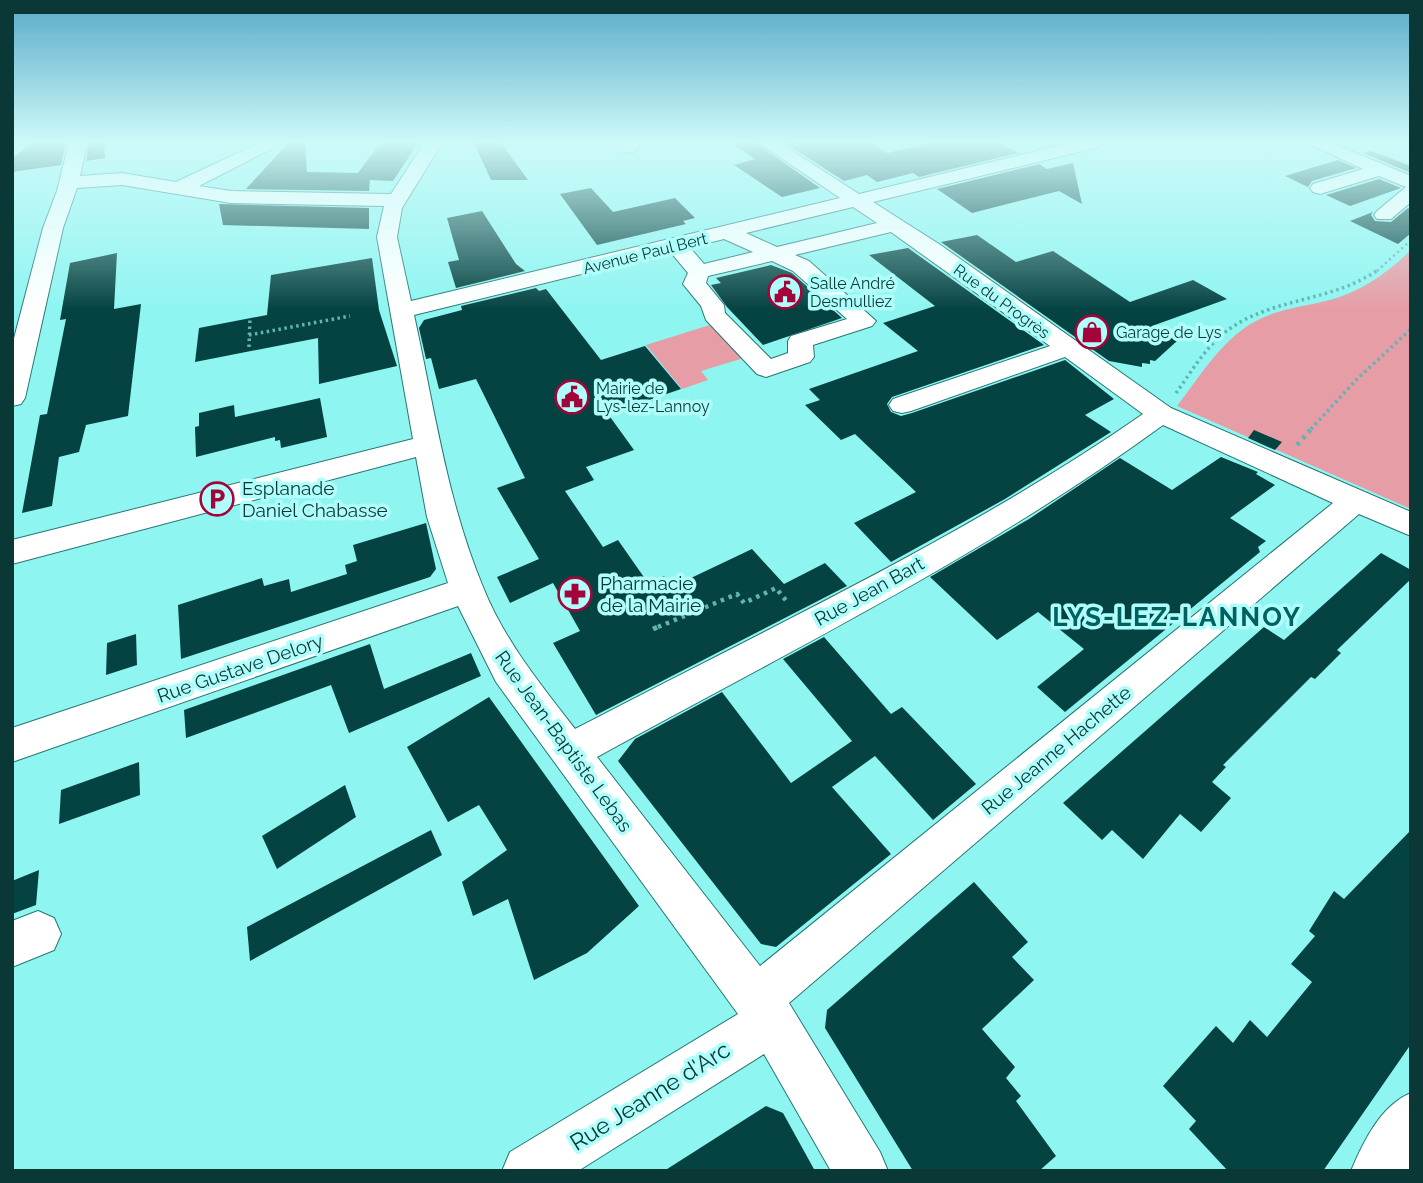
<svg xmlns="http://www.w3.org/2000/svg" width="1423" height="1183" font-family="Raleway,sans-serif">
<style>
.green{fill:#e69da5}
.building{fill:#054342}
.lines{fill:none;stroke-linecap:round;stroke-linejoin:round}
.minor-casing{stroke:#257774;stroke-width:2}
.path-far3{stroke:#61b4b0;stroke-width:2.5;stroke-dasharray:2 3.5;stroke-linecap:butt}
.path-far2{stroke:#61b4b0;stroke-width:3.5;stroke-dasharray:2.5 3.5;stroke-linecap:butt}
.path-far1{stroke:#61b4b0;stroke-width:4.5;stroke-dasharray:3.5 5;stroke-linecap:butt}
.path{stroke:#61b4b0;stroke-width:5;stroke-dasharray:4.5 6;stroke-linecap:butt}
.minor{fill:#fff;fill-rule:evenodd}
.labels{text-anchor:middle;stroke-width:7;stroke-linejoin:round;paint-order:stroke}
.far-street-label{font-size:16px;fill:#093836;stroke:#b0fefb}
.far-poi-label{font-size:16px;fill:#093836;stroke:#b0fefb;text-anchor:start}
.poi-label{font-size:19px;fill:#093836;stroke:#b0fefb;text-anchor:start}
.street-label{font-size:19px;fill:#093836;stroke:#b0fefb}
.near-street-label{font-size:23px;fill:#093836;stroke:#b0fefb}
.district-label{font-size:26px;font-weight:bold;letter-spacing:2px;fill:#00615f;stroke:#b0fefb}
</style>
<rect width="100%" height="100%" fill="#8ff5f1"/>
<g class="green">
<path d="M1411 250V509L1177 406C1202 374 1224 335 1262 318 1283 308 1308 306 1330 300 1362 291 1386 274 1411 250Z"/>
<polygon points="713,324 744,358 701,371 708,380 682,389 646,345"/>
</g>
<g class="building">
<polygon points="31,143 66,143 61,165 12,172 12,159"/>
<polygon points="89,143 104,143 105,158 86,161"/>
<polygon points="288,143 305,143 307,172 358,173 380,143 418,143 393,181 370,180 369,191 246,189"/>
<polygon points="474,143 501,143 528,180 491,180"/>
<polygon points="731,143 756,143 820,188 782,197 734,165 755,159"/>
<polygon points="785,143 872,143 887,153 930,143 1001,143 1018,153 919,177 913,173 877,182 867,175 844,181"/>
<polygon points="1371,151 1411,166 1411,173 1363,153"/>
<polygon points="1338,160 1356,168 1312,181 1308,187 1285,176"/>
<polygon points="1073,163 1082,204 1059,191 972,213 937,189 1039,164 1047,169"/>
<polygon points="1379,179 1401,188 1350,206 1326,195"/>
<polygon points="591,188 613,212 675,198 695,218 683,221 686,224 597,245 560,194"/>
<polygon points="219,204 369,208 369,229 223,225"/>
<polygon points="1408,208 1411,210 1411,233 1398,244 1350,221 1373,212 1371,215 1375,221 1391,222"/>
<polygon points="482,211 516,264 525,271 456,288 448,262 459,260 447,218"/>
<polygon points="977,235 1016,262 1053,251 1130,302 1193,280 1227,299 1152,326 1177,341 1155,361 1150,360 1150,364 1142,363 1142,367 1109,361 941,242"/>
<polygon points="908,248 1044,345 892,397 887,404 891,412 901,416 912,413 1065,360 1114,399 1085,415 1111,432 1005,499 891,562 854,523 916,492 855,434 841,440 805,405 820,400 809,389 918,351 883,323 935,306 869,255"/>
<polygon points="117,253 114,309 141,304 128,416 86,425 79,452 59,457 52,506 22,513 40,415 47,414 66,319 60,320 70,263"/>
<polygon points="372,258 379,310 397,366 319,384 318,338 195,362 199,328 267,315 271,275"/>
<polygon points="771,265 792,273 842,318 763,345 727,307 711,285 721,283 716,278"/>
<polygon points="536,288 539,291 546,289 601,360 645,346 681,389 608,414 634,450 586,467 594,480 565,491 603,547 618,540 648,583 664,576 672,587 752,549 784,584 825,563 847,586 596,715 553,643 580,631 553,583 510,603 497,577 539,559 497,488 525,478 476,379 439,389 431,358 426,359 419,328 424,320 462,310 461,306"/>
<polygon points="320,398 327,437 281,448 280,440 275,441 275,437 196,457 195,427 199,426 199,413 234,405 235,417"/>
<polygon points="1254,430 1282,442 1275,450 1248,438"/>
<polygon points="1221,457 1258,472 1256,474 1275,485 1230,518 1266,541 1258,547 1260,552 1065,712 1037,687 1084,649 1038,612 997,640 930,577 1029,519 1120,458 1172,490"/>
<polygon points="426,523 436,569 430,577 181,659 178,605 262,578 264,586 289,579 291,592 347,574 345,565 357,561 353,545"/>
<polygon points="1381,553 1411,570 1411,579 1337,650 1341,653 1315,679 1311,677 1223,765 1226,767 1212,782 1231,798 1201,832 1180,814 1143,859 1112,830 1102,840 1063,803 1264,627 1284,640"/>
<polygon points="136,634 137,665 106,675 107,643"/>
<polygon points="824,637 891,714 902,707 976,784 933,820 875,756 832,787 891,854 776,947 761,944 618,761 635,739 722,692 791,783 852,741 783,659"/>
<polygon points="370,644 384,689 471,653 481,676 349,733 331,685 186,738 184,710"/>
<polygon points="489,697 639,906 587,953 534,980 508,899 473,916 462,882 507,850 479,805 448,822 407,747"/>
<polygon points="139,762 140,795 59,824 61,790"/>
<polygon points="345,785 356,817 277,869 262,836"/>
<polygon points="431,830 442,855 250,961 247,927"/>
<polygon points="1411,830 1411,1044 1323,1171 1228,1171 1189,1129 1196,1121 1163,1086 1216,1026 1233,1043 1250,1020 1267,1037 1312,982 1291,964 1315,936 1309,931 1334,891 1344,899"/>
<polygon points="39,870 36,905 12,914 12,881"/>
<polygon points="974,882 1028,942 1012,957 1034,980 982,1029 1015,1067 1006,1078 1021,1096 1016,1101 1056,1156 1039,1171 913,1171 825,1028 827,1010"/>
<polygon points="766,1106 783,1113 815,1171 664,1171"/>
</g>
<g class="lines">
<defs>
<g id="minor">
<path d="M69 143H87L80 176 122 173 176 182 259 143H283L199 186 231 191 391 194 424 143H442L402 208 397 237 411 301 840 198 759 143H780L859 194 1070 143H1102L1099 147 873 202 939 244 1171 408 1411 512V536L1359 514 789 1003 880 1152 888 1171H831L764 1054 578 1171H502L510 1152 738 1014 496 682 458 606 12 762V728L448 583 427 517 416 457 12 564V540L413 439 377 237 384 206 231 203 122 185 77 188 63 228 25 398 21 404 12 406V346L43 228 57 191ZM853 207 877 223 777 247 746 233ZM891 232 1050 346 893 399 889 405 893 411 902 413 911 411 1065 357 1143 414C966 537 766 629 575 729 541 685 504 640 483 587 447 501 434 406 414 315L724 239 753 252 704 264 692 250 684 249 673 255 688 273 683 284 701 306 706 320 757 374 766 377 810 362 814 357 813 345 872 326 876 321 809 261 795 255ZM772 261 793 271 847 319 791 336 788 341V353L771 359 725 313 724 305 706 283 708 276ZM1163 425 1333 503 760 966 597 757C788 652 987 554 1163 425Z"/>
<polygon points="619,143 637,143 640,148 631,153 625,152"/>
<polygon points="1307,143 1332,143 1411,176 1411,202 1391,219 1377,219 1374,215 1377,211 1406,187 1379,176 1320,194 1313,192 1310,188 1313,184 1363,169"/>
<polygon points="38,911 54,918 61,934 54,950 12,967 12,921"/>
<path d="M1411 1093 1409 1171H1351C1363 1142 1381 1105 1411 1093Z"/>
</g>
</defs>
<use href="#minor" class="minor-casing"/>
<polyline class="path-far3" points="1377,271 1411,240"/>
<g class="path-far2">
<polyline points="249,335 350,316"/>
<polyline points="249,347 250,318"/>
<path d="M1176 393C1192 371 1206 346 1228 330 1273 297 1334 302 1379 269"/>
<polyline points="1311,429 1356,380 1411,329"/>
</g>
<g class="path-far1">
<polyline points="1297,445 1313,427"/>
<polyline points="658,627 737,594 744,603 776,588 788,603"/>
</g>
<polyline class="path" points="653,629 662,625"/>
<use href="#minor" class="minor"/>
</g>
<linearGradient id="sky" x2="0" y2="1"><stop stop-color="#58aac8"/><stop offset="0.46" stop-color="#cdfaf9"/><stop offset="1" stop-color="#cdfaf9" stop-opacity="0"/></linearGradient>
<rect width="1423" height="309" fill="url(#sky)"/>
<defs>
<symbol id="civic-ring" viewBox="-11 -11 22 22"><circle r="9.5" fill="#b0fefb" stroke="#a3053b" stroke-width="1.5"/><path d="M-.6-6.5H3V-4.5H.6V-3L4-1V1h2V6H-6V1h2V-1L-.6-3ZM-1.2 2.5V6h2.4V2.5Z" fill="#a3053b"/></symbol>
<symbol id="shop-ring" viewBox="-11 -11 22 22"><circle r="9.5" fill="#b0fefb" stroke="#a3053b" stroke-width="1.5"/><path d="M-5-2.5h2.3a2.7 3.5 0 0 1 5.4 0H5L5.5 6h-11ZM-1.5-2.5h3a1.5 2.3 0 0 0-3 0Z" fill="#a3053b"/></symbol>
<symbol id="parking-ring" viewBox="-11 -11 22 22"><circle r="9.5" fill="#b0fefb" stroke="#a3053b" stroke-width="1.5"/><path d="M-3.5-5.5H1a3.5 3.5 0 0 1 0 7H-1V5.5H-3.5ZM-1-3.4V-.6H.8a1.4 1.4 0 0 0 0-2.8Z" fill="#a3053b"/></symbol>
<symbol id="pharmacy-ring" viewBox="-11 -11 22 22"><circle r="9.5" fill="#b0fefb" stroke="#a3053b" stroke-width="1.5"/><path d="M-2-6h4v4h4v4h-4v4h-4v-4h-4v-4h4Z" fill="#a3053b"/></symbol>
</defs>
<g fill-rule="evenodd">
<use href="#civic-ring" x="766" y="273" width="38" height="38"/>
<use href="#shop-ring" x="1073" y="313" width="38" height="38"/>
<use href="#civic-ring" x="553" y="378" width="38" height="38"/>
<use href="#parking-ring" x="198" y="480" width="38" height="38"/>
<use href="#pharmacy-ring" x="556" y="575" width="38" height="38"/>
</g>
<g class="labels">
<g class="far-street-label">
<text transform="translate(645 253) rotate(-14)" y="6">Avenue Paul Bert</text>
<text transform="translate(1002 301) rotate(36)" y="6">Rue du Progrès</text>
</g>
<g class="far-poi-label">
<text x="810" y="289">Salle André<tspan x="810" dy="18">Desmulliez</tspan></text>
<text x="1116" y="338">Garage de Lys</text>
<text x="596" y="394">Mairie de<tspan x="596" dy="18">Lys-lez-Lannoy</tspan></text>
</g>
<g class="poi-label">
<text x="242" y="495">Esplanade<tspan x="242" dy="22">Daniel Chabasse</tspan></text>
<text x="600" y="590">Pharmacie<tspan x="600" dy="22">de la Mairie</tspan></text>
</g>
<g class="street-label">
<text transform="translate(869 591) rotate(-29)" y="7">Rue Jean Bart</text>
<text transform="translate(240 668) rotate(-19)" y="7">Rue Gustave Delory</text>
<text transform="translate(564 741) rotate(54)" y="7">Rue Jean-Baptiste Lebas</text>
<text transform="translate(1056 750) rotate(-40)" y="7">Rue Jeanne Hachette</text>
</g>
<g class="near-street-label">
<text transform="translate(650 1096) rotate(-32)" y="8">Rue Jeanne d'Arc</text>
</g>
<g class="district-label">
<text x="1177" y="626">LYS-LEZ-LANNOY</text>
</g>
</g>
<rect width="1423" height="1183" fill="none" stroke="#093836" stroke-width="28"/>
</svg>
